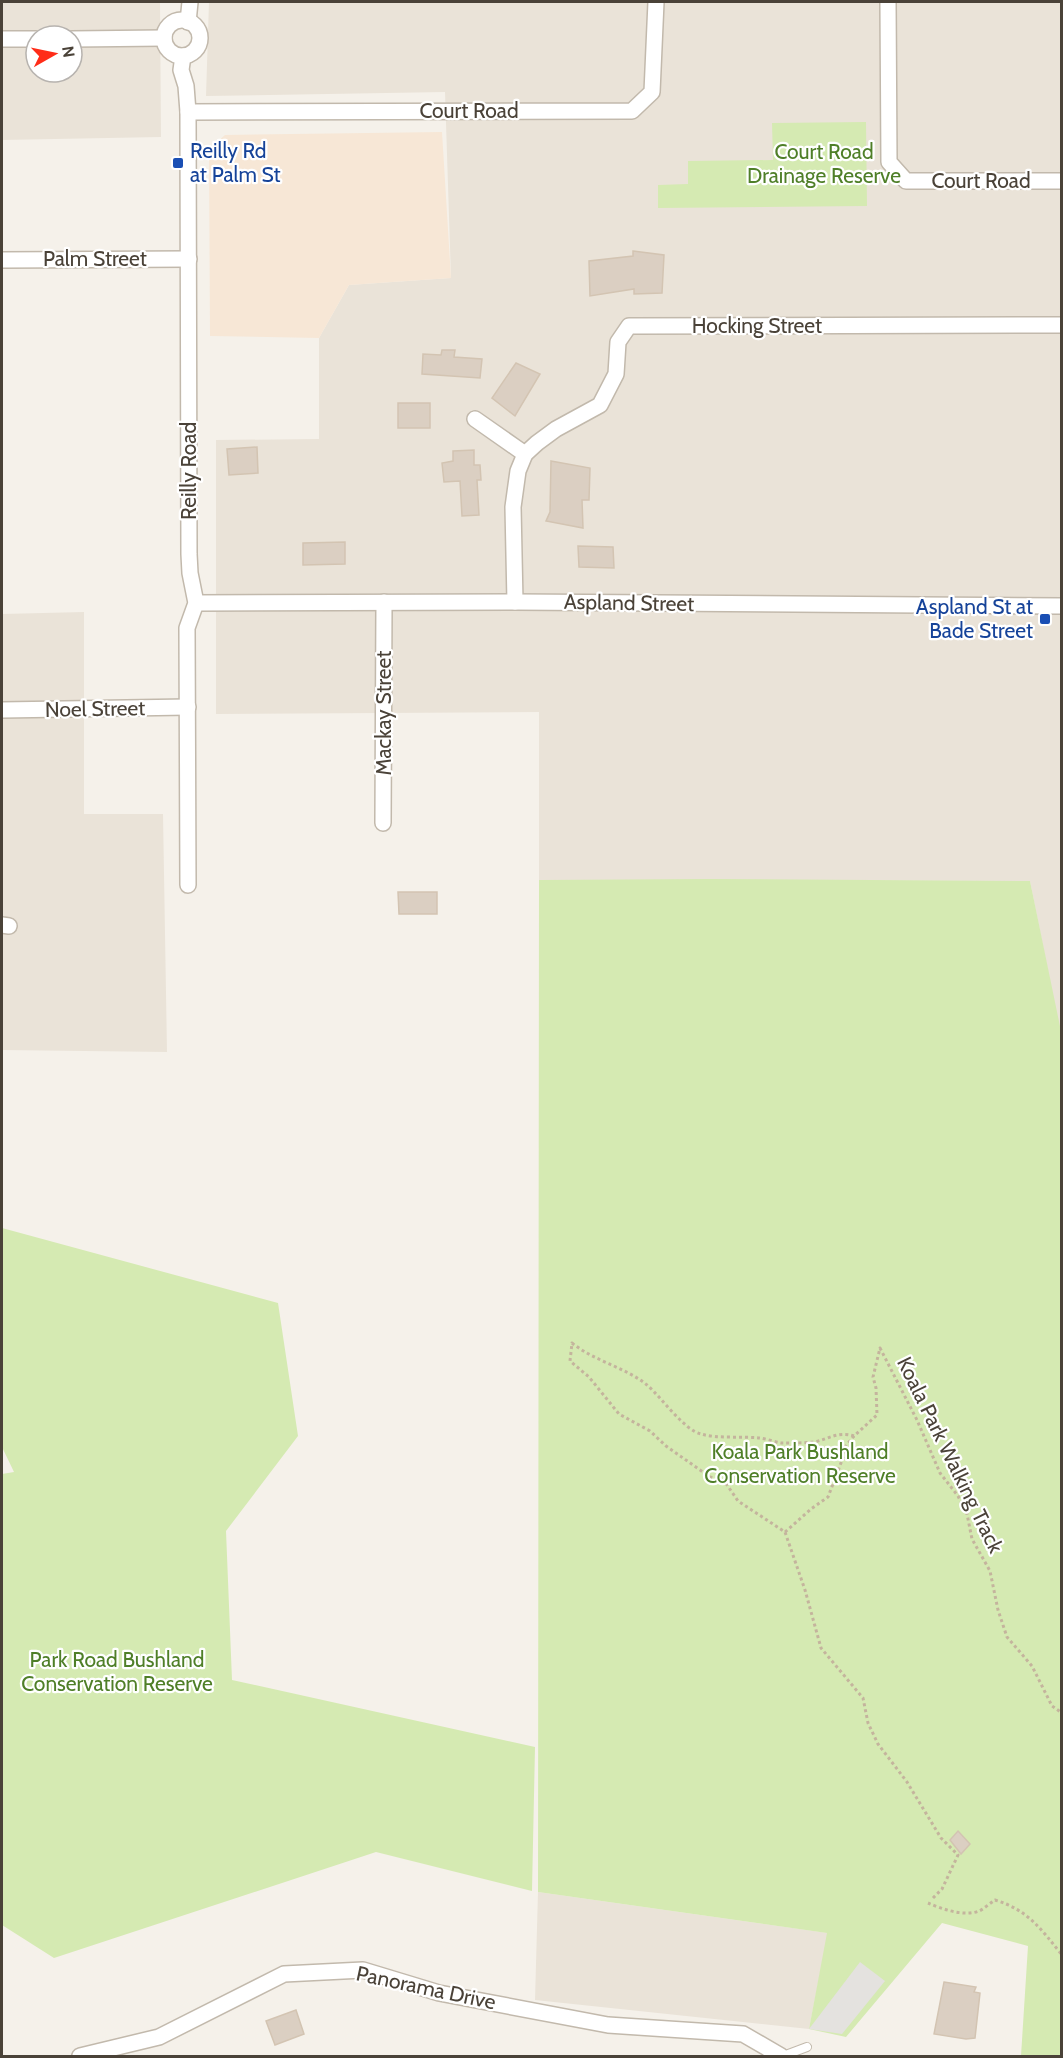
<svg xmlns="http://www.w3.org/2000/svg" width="1063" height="2058" font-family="Cabin,sans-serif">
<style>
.residential{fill:#eae3d8;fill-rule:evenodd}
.commercial{fill:#f7e7d6}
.green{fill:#d5eab2}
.parking{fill:#e4e2df}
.building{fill:#dbcfc2;stroke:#d3c4b2;stroke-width:1.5}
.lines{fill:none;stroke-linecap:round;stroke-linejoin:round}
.service-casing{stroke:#c2b9ac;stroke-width:10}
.minor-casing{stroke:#c2b9ac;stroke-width:18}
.path{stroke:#c4b49d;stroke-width:3;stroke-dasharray:3 3;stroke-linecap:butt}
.service{stroke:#fff;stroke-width:8}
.minor{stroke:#fff;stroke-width:15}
.transit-dot{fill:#1a4fb4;stroke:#fff;stroke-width:2}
.labels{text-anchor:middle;stroke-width:4.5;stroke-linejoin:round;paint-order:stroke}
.street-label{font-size:21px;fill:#4a4238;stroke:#fff}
.transit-label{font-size:21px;fill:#164399;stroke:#fff;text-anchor:start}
.park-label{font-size:21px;fill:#4f7f28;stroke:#fff}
</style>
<rect width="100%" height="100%" fill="#f5f1ea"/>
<g class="residential">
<path d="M2 2H160L161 137 2 140ZM36 36H72V72H36Z"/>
<polygon points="209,2 1061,2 1061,1036 1030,881 539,880 539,712 216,714 216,440 319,439 319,338 349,285 451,278 445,92 206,96"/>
<polygon points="84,612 84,814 163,814 167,1052 2,1050 2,614"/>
<polygon points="538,1892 828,1933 809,2029 535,2000"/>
</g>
<polygon class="commercial" points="442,132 451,278 349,285 319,338 210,336 209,149 225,135"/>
<g class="green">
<polygon points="866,122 867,206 658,208 658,185 688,184 688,161 773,160 772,123"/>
<polygon points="709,879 1030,881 1062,1036 1061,2056 1021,2056 1028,1946 942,1923 846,2037 809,2029 827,1933 538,1892 539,880"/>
<polygon points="2,1228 278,1303 298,1436 226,1531 232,1680 535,1747 532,1891 376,1852 54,1958 2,1925 2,1474 14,1472 2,1447"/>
</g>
<polygon class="parking" points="860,1962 885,1981 842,2034 809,2029"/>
<g class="building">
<polygon points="633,251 664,255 662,293 634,294 634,289 590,296 589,261 633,256"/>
<polygon points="442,350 455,350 454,357 482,359 480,378 422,374 423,354 441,355"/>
<polygon points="516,363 540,374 515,416 492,398"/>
<rect x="398" y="403" width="32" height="25"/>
<polygon points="257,447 258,473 229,475 227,449"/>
<polygon points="474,450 474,465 480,465 481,480 477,480 479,515 462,516 460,481 444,482 442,463 453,461 453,451"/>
<polygon points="551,461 590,468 589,500 582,500 583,528 546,521 550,512"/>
<polygon points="345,542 345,564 303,565 303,543"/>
<polygon points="578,546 613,547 614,568 579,567"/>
<polygon points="398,892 437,892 437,914 399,914"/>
<polygon points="958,1831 970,1844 961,1854 950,1840"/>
<polygon points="944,1982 976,1987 974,1992 980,1993 975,2038 966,2039 934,2034"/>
<polygon points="296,2010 304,2034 275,2045 266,2021"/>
</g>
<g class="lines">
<defs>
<polyline id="service" points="783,2056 807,2047"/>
<g id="minor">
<polyline points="888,2 889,162 906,181 1062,181"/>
<circle cx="182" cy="38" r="18"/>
<polyline points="188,22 190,2"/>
<polyline points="2,39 36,39"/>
<polyline points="72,39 164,38"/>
<polyline points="183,56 181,70 186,86 188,112 189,554 190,573 196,603 187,628 188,885"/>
<polyline points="188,112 632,111 652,92 656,2"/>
<polyline points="2,260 189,259"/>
<polyline points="475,419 525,454"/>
<polyline points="515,602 513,507 518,471 525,454 537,443 556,429 600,405 616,374 618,342 629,326 1062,325"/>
<polyline points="196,603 515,602 1062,606"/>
<polyline points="2,710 188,707"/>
<polyline points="383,823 384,602"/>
<polyline points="2,925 9,926"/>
<polyline points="80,2056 159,2037 284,1974 363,1970 439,1993 608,2025 743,2034 781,2056"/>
</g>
</defs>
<use href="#service" class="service-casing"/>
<use href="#minor" class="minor-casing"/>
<g class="path">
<polyline points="785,1532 811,1509 828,1497 844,1455 845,1447 854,1436"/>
<path d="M933 1898 942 1889 958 1855 941 1838 907 1782 878 1744 868 1723 863 1698 821 1648 805 1590 785 1532 738 1501 725 1482 710 1477 666 1446 650 1431 619 1414 589 1377 570 1361 572 1343C594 1361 625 1367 647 1385 662 1398 684 1430 701 1434 718 1439 742 1436 760 1438 767 1439 775 1442 782 1443 792 1443 805 1443 814 1442 829 1439 838 1431 854 1436L877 1415 876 1388 873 1377 880 1348 917 1420 940 1473 958 1496 967 1514 972 1539 990 1571 998 1610 1007 1637 1032 1666 1052 1706 1062 1713"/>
<path d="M928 1903C942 1909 964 1917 979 1911 984 1909 990 1903 995 1900 1028 1910 1041 1929 1062 1955"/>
</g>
<use href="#service" class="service"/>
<use href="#minor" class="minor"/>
</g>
<g class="transit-dot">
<rect x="172" y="157" width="12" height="12" rx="3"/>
<rect x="1039" y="613" width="12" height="12" rx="3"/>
</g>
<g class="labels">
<g class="street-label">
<text x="469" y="118">Court Road</text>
<text x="981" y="188">Court Road</text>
<text x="95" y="266">Palm Street</text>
<text x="757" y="333">Hocking Street</text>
<text transform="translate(189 471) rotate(-90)" y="7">Reilly Road</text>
<text transform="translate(629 603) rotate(1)" y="7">Aspland Street</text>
<text transform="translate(95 709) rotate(-1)" y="7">Noel Street</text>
<text transform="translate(384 713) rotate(-90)" y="7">Mackay Street</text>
<text transform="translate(950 1455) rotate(64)" y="7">Koala Park Walking Track</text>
<text transform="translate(426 1988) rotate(12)" y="7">Panorama Drive</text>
</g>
<g class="transit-label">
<text x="190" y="158">Reilly Rd<tspan x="190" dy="24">at Palm St</tspan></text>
<text x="1033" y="614" text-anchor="end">Aspland St at<tspan x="1033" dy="24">Bade Street</tspan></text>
</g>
<g class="park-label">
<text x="824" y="159">Court Road<tspan x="824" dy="24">Drainage Reserve</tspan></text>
<text x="800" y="1459">Koala Park Bushland<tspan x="800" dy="24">Conservation Reserve</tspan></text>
<text x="117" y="1667">Park Road Bushland<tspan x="117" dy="24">Conservation Reserve</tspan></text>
</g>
</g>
<rect width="1063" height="2058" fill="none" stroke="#4a4238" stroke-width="6"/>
<g transform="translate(54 54) rotate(81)"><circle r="28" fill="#ffffff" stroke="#b7b3af" stroke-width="1.5"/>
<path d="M0-4.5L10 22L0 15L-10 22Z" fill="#ff2c18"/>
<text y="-9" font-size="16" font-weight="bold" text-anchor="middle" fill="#4a4238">N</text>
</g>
</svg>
